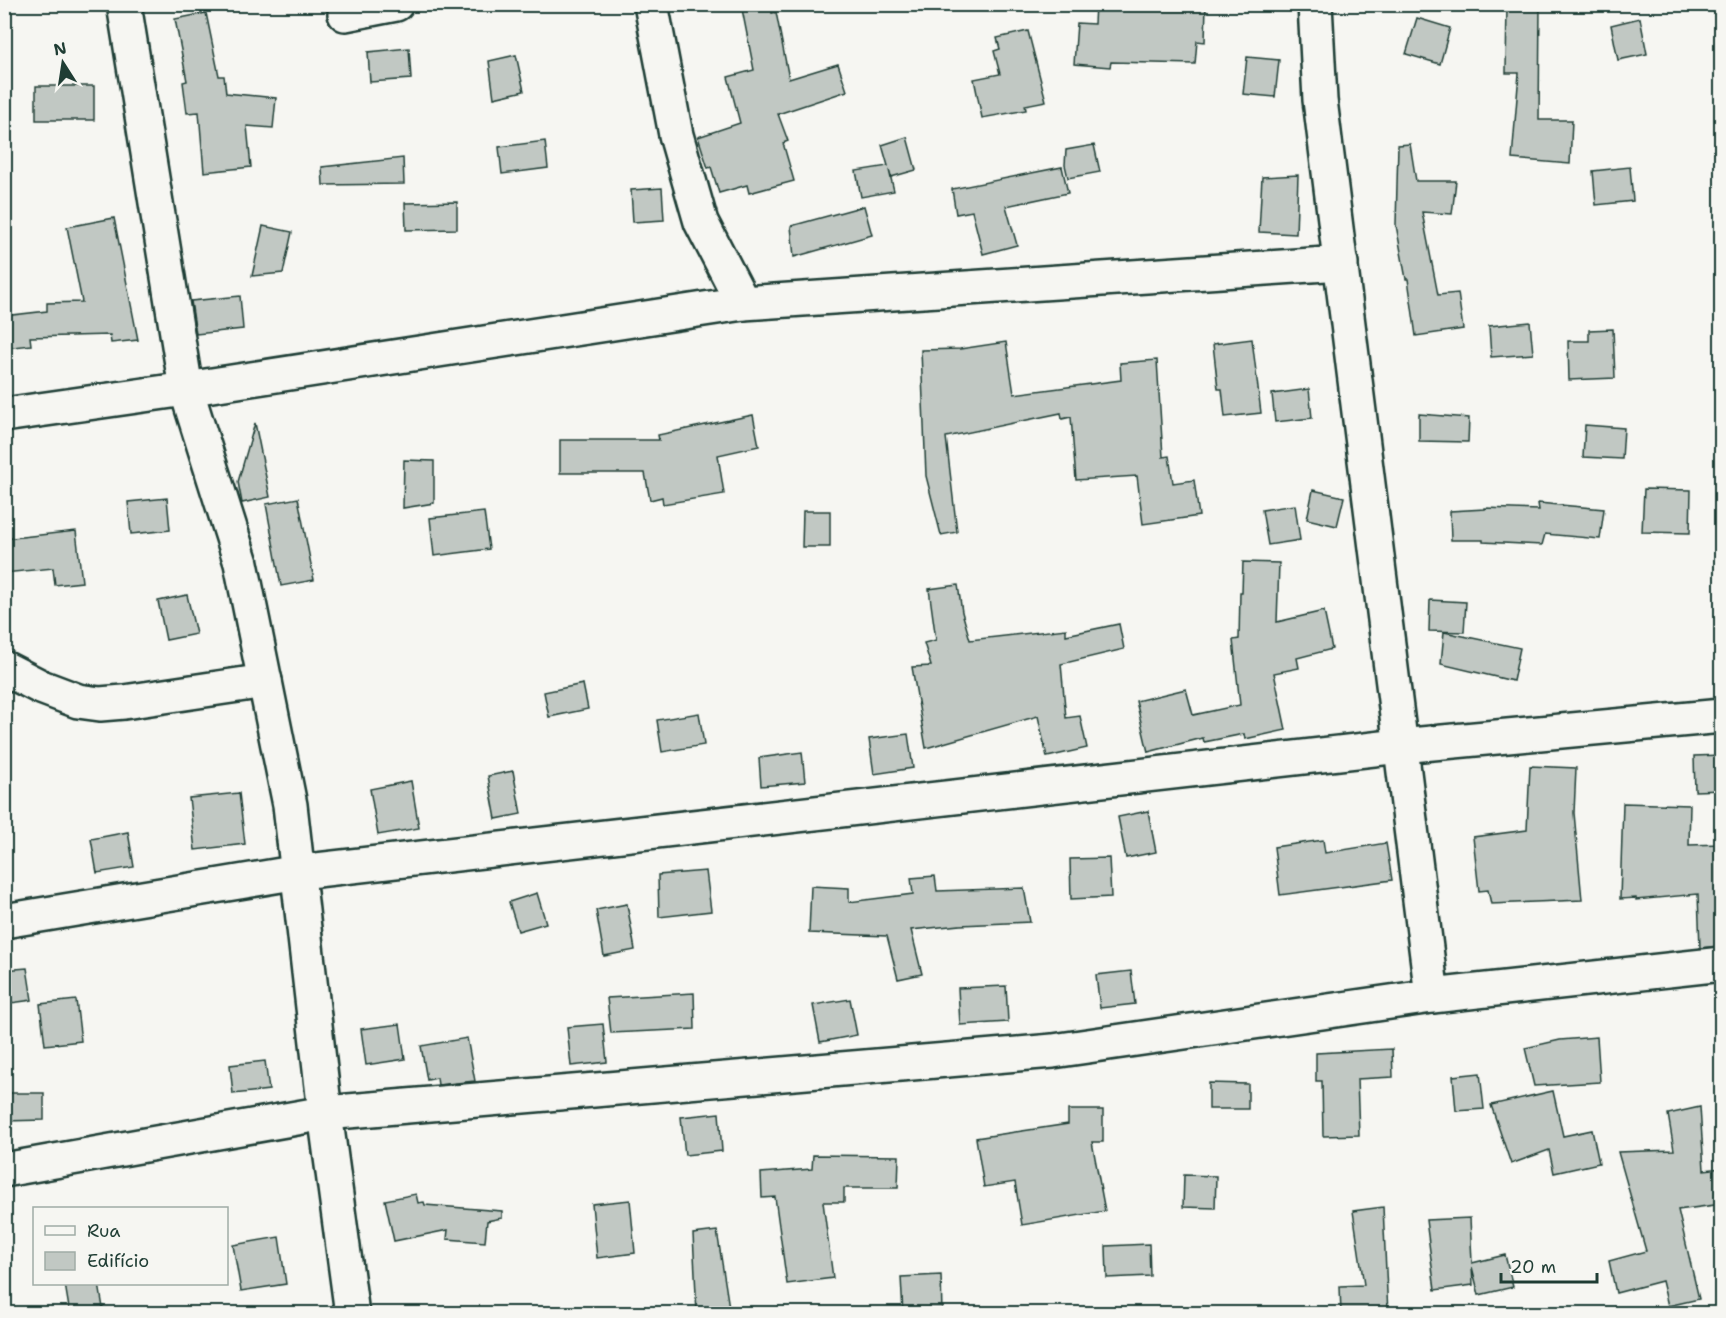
<svg xmlns="http://www.w3.org/2000/svg" width="1726" height="1318" font-family="'Shantell Sans',sans-serif">
<style>
.building{fill:#c1c8c3;stroke:#1f3d34;stroke-width:1.5}
.lines{fill:none;stroke-linecap:round;stroke-linejoin:round}
.minor-casing{stroke:#1f3d34;stroke-width:38}
.minor{stroke:#f6f6f2;stroke-width:33}
</style>
<rect width="100%" height="100%" fill="#f6f6f2"/>
<filter id="ink" filterUnits="userSpaceOnUse"><feTurbulence type="fractalNoise" baseFrequency=".0167" numOctaves="2"/><feDisplacementMap in="SourceGraphic" scale="12" xChannelSelector="R" yChannelSelector="G"/><feConvolveMatrix kernelMatrix="1 2 1 2 8 2 1 2 1" color-interpolation-filters="sRGB"/></filter>
<g filter="url(#ink)">
<g class="building">
<polygon points="741,4 770,4 772,13 776,12 789,79 838,64 847,91 778,114 788,141 783,143 794,181 749,193 747,185 719,193 711,167 708,168 698,137 740,123 728,77 754,70"/>
<polygon points="1095,4 1206,4 1205,42 1197,41 1195,64 1111,62 1110,67 1074,64 1077,23 1094,24"/>
<polygon points="1507,4 1540,4 1539,120 1572,120 1570,164 1512,159 1519,73 1506,73"/>
<polygon points="206,13 219,76 224,76 226,93 276,98 273,128 247,126 251,167 204,172 199,112 187,113 183,82 187,81 175,19"/>
<polygon points="1417,18 1450,28 1440,64 1406,54"/>
<polygon points="1640,18 1647,54 1618,60 1611,25"/>
<polygon points="1028,31 1046,101 1025,105 1026,110 982,118 974,79 1000,74 994,51 1000,49 997,38"/>
<polygon points="409,48 411,79 370,82 368,52"/>
<polygon points="516,55 524,91 494,98 489,61"/>
<polygon points="1247,57 1279,60 1275,97 1243,94"/>
<rect x="36" y="86" width="58" height="34"/>
<polygon points="907,137 916,170 891,177 889,170 894,191 861,197 856,171 888,166 882,145"/>
<polygon points="545,141 548,168 502,174 499,147"/>
<polygon points="1410,144 1416,181 1456,181 1452,214 1422,212 1438,295 1458,293 1463,329 1416,336 1408,279 1406,279 1396,225 1398,145"/>
<polygon points="1094,145 1100,172 1068,178 1065,165 1066,150"/>
<polygon points="403,158 404,184 323,185 322,167"/>
<polygon points="1062,167 1068,193 1006,206 1017,245 983,254 972,211 956,214 952,189"/>
<polygon points="1630,167 1633,201 1596,205 1593,171"/>
<polygon points="1298,175 1296,234 1259,232 1262,177"/>
<polygon points="662,188 664,220 633,222 631,190"/>
<polygon points="457,202 457,229 406,230 405,203"/>
<polygon points="864,206 872,235 794,257 791,226"/>
<polygon points="114,218 138,340 111,343 110,335 30,337 31,345 4,348 4,316 47,311 47,303 82,302 67,227"/>
<polygon points="263,226 292,232 283,273 252,276"/>
<polygon points="240,296 243,329 196,334 191,301"/>
<polygon points="1530,322 1533,354 1491,357 1489,326"/>
<polygon points="1613,329 1615,378 1569,380 1568,341 1589,341 1589,330"/>
<polygon points="1252,339 1261,413 1225,417 1222,389 1218,389 1213,344"/>
<polygon points="1006,342 1014,394 1121,380 1120,363 1157,360 1163,457 1169,456 1173,483 1194,480 1199,516 1143,524 1137,476 1076,480 1071,417 1062,419 1061,413 946,437 957,532 941,535 926,476 921,350 960,349"/>
<polygon points="1309,389 1312,418 1275,422 1272,394"/>
<polygon points="1419,414 1469,418 1468,442 1419,441"/>
<polygon points="753,415 759,446 718,455 724,494 663,504 662,497 650,500 645,473 560,473 560,440 659,440 658,435"/>
<polygon points="255,423 270,497 242,503 238,482"/>
<polygon points="1585,425 1624,428 1622,459 1583,457"/>
<polygon points="404,460 434,461 434,503 403,508"/>
<polygon points="1644,489 1691,490 1690,533 1642,532"/>
<polygon points="1313,490 1344,497 1337,526 1307,519"/>
<polygon points="167,498 170,530 131,534 128,502"/>
<polygon points="298,498 314,580 281,586 266,504"/>
<polygon points="1538,503 1604,509 1600,539 1545,534 1542,545 1483,542 1483,540 1451,540 1450,511 1485,509 1485,508 1539,510"/>
<polygon points="1295,505 1300,540 1268,545 1262,510"/>
<polygon points="803,511 830,511 830,547 802,547"/>
<polygon points="484,512 489,549 434,556 430,518"/>
<polygon points="76,531 82,582 55,585 53,568 4,573 4,539"/>
<polygon points="1243,562 1279,563 1277,622 1324,611 1332,649 1297,658 1299,668 1274,673 1286,730 1245,739 1244,734 1204,742 1203,738 1148,752 1136,701 1186,689 1193,715 1240,705 1233,640 1239,639 1240,592 1242,592"/>
<polygon points="958,585 962,612 970,640 1066,629 1066,635 1119,624 1124,649 1061,664 1066,718 1080,716 1087,748 1047,757 1038,716 926,748 912,667 931,666 924,643 936,640 929,589"/>
<polygon points="187,595 196,634 166,640 158,601"/>
<polygon points="1430,600 1466,602 1464,632 1429,631"/>
<polygon points="1444,632 1520,648 1513,681 1441,664"/>
<polygon points="583,684 588,709 549,717 544,692"/>
<polygon points="699,713 704,745 662,752 657,720"/>
<polygon points="908,734 913,768 874,774 869,739"/>
<polygon points="802,752 805,782 761,786 759,758"/>
<polygon points="1722,755 1722,790 1695,791 1694,756"/>
<polygon points="1530,766 1576,768 1574,813 1582,900 1491,904 1488,890 1479,891 1473,837 1527,830"/>
<polygon points="513,771 521,814 496,819 488,776"/>
<polygon points="411,781 419,828 378,835 370,789"/>
<polygon points="239,793 245,844 195,850 189,798"/>
<polygon points="1623,803 1690,805 1689,845 1722,844 1722,946 1700,948 1698,894 1636,900 1636,898 1620,899"/>
<polygon points="1148,811 1156,852 1126,858 1118,817"/>
<polygon points="128,832 134,867 97,873 91,839"/>
<polygon points="1323,840 1325,853 1386,843 1392,880 1280,895 1274,847"/>
<polygon points="1109,858 1111,897 1071,899 1070,859"/>
<polygon points="706,871 711,911 659,917 658,875"/>
<polygon points="935,876 937,891 1024,888 1030,922 960,925 911,930 922,974 898,979 887,936 809,933 811,886 849,888 849,902 913,894 911,878"/>
<polygon points="537,893 546,923 518,931 509,902"/>
<polygon points="627,904 635,950 604,956 596,910"/>
<polygon points="27,968 32,1000 4,1004 4,970"/>
<polygon points="1131,971 1135,1004 1100,1008 1096,975"/>
<polygon points="1006,986 1008,1022 960,1025 958,988"/>
<polygon points="694,993 695,1029 611,1033 607,998"/>
<polygon points="850,999 857,1035 820,1042 813,1005"/>
<polygon points="76,1000 81,1041 45,1045 40,1004"/>
<polygon points="400,1024 405,1059 366,1065 361,1029"/>
<polygon points="603,1024 607,1062 571,1066 567,1027"/>
<polygon points="1597,1037 1600,1082 1534,1086 1525,1048 1560,1040"/>
<polygon points="467,1038 475,1081 438,1085 437,1078 427,1080 421,1046"/>
<polygon points="1392,1049 1393,1077 1357,1079 1359,1135 1323,1136 1322,1081 1316,1081 1316,1053"/>
<polygon points="265,1061 269,1090 233,1094 230,1065"/>
<polygon points="1480,1073 1484,1109 1456,1111 1453,1076"/>
<polygon points="1209,1083 1248,1084 1248,1109 1209,1109"/>
<polygon points="1553,1091 1563,1136 1592,1130 1599,1163 1554,1173 1549,1150 1511,1164 1491,1105"/>
<polygon points="4,1093 44,1093 44,1120 4,1121"/>
<polygon points="1700,1107 1704,1170 1722,1168 1722,1204 1678,1210 1699,1299 1668,1306 1662,1281 1616,1293 1609,1261 1646,1251 1618,1152 1674,1150 1668,1114"/>
<polygon points="1068,1110 1103,1110 1103,1142 1092,1142 1105,1211 1022,1225 1015,1182 984,1187 976,1138 1068,1124"/>
<polygon points="719,1113 722,1151 685,1155 681,1117"/>
<polygon points="813,1155 899,1156 898,1188 844,1188 844,1202 823,1202 833,1278 787,1284 775,1197 762,1198 761,1173 812,1169"/>
<polygon points="1184,1175 1216,1176 1215,1208 1183,1207"/>
<polygon points="416,1194 418,1203 424,1202 425,1205 502,1211 502,1218 487,1221 485,1242 447,1239 448,1230 394,1241 385,1200"/>
<polygon points="630,1200 635,1253 597,1258 592,1204"/>
<polygon points="1383,1207 1388,1314 1341,1314 1340,1286 1364,1285 1353,1211"/>
<polygon points="1470,1218 1472,1263 1505,1255 1513,1287 1479,1295 1472,1267 1473,1285 1435,1290 1426,1220"/>
<polygon points="717,1231 730,1314 697,1314 693,1234"/>
<polygon points="279,1237 286,1284 241,1291 233,1245"/>
<polygon points="1149,1244 1150,1276 1107,1278 1106,1246"/>
<polygon points="941,1275 942,1314 903,1314 901,1277"/>
<polygon points="65,1284 99,1284 104,1314 70,1314"/>
</g>
<g class="lines">
<defs>
<g id="minor">
<polyline points="124,4 186,389 241,563 290,805 325,1113 352,1314"/>
<polyline points="651,4 676,135 701,222 743,303"/>
<polyline points="1315,4 1320,100 1432,996"/>
<polyline points="345,14 396,4"/>
<polyline points="4,415 186,389 743,303 1341,263"/>
<polyline points="4,668 41,687 78,701 100,704 124,702 265,681"/>
<polyline points="4,921 299,872 1400,746 1722,716"/>
<polyline points="4,1170 325,1113 1053,1051 1432,996 1722,964"/>
</g>
</defs>
<use href="#minor" class="minor-casing"/>
<use href="#minor" class="minor"/>
</g>
</g>
<rect width="1726" height="1318" fill="none" stroke="#f6f6f2" stroke-width="24"/>
<rect x="12" y="12" width="1702" height="1294" fill="none" stroke="#1f3d34" stroke-width="2" filter="url(#ink)"/>
<rect x="33" y="1207" width="195" height="78" fill="#f6f6f2" stroke="#a0aca6" stroke-width="1.5"/>
<rect x="45" y="1226" width="30" height="9" fill="#f6f6f2" stroke="#a0aca6" stroke-width="1.5"/>
<text x="87" y="1237" font-size="18" fill="#1f3d34">Rua</text>
<rect x="45" y="1252" width="30" height="18" fill="#c1c8c3" stroke="#a0aca6" stroke-width="1.5"/>
<text x="87" y="1267" font-size="18" fill="#1f3d34">Edifício</text>
<g transform="translate(63 63) rotate(348)" stroke="#f6f6f2" stroke-width="4.5" paint-order="stroke">
<path d="M0-4.5L10 22L0 15L-10 22Z" fill="#1f3d34"/>
<text y="-9" font-size="16" font-weight="bold" text-anchor="middle" fill="#1f3d34">N</text>
</g>
<path d="M1501 1273v9h96v-9" fill="none" stroke="#1f3d34" stroke-width="3"/>
<text x="1510" y="1273" font-size="18" fill="#1f3d34" stroke="#f6f6f2" stroke-width="4.5" paint-order="stroke">20 m</text>
</svg>
